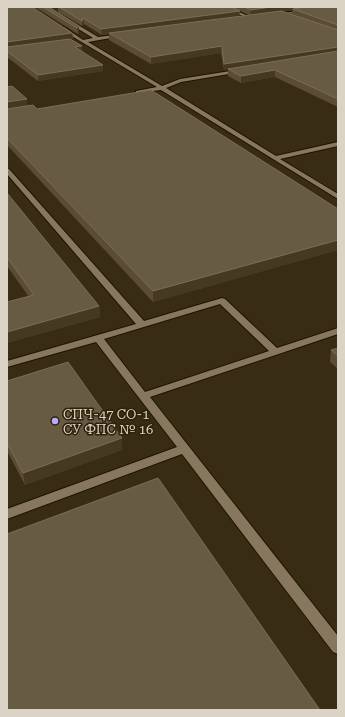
<svg xmlns="http://www.w3.org/2000/svg" width="345" height="717" font-family="'Roboto Serif',serif">
<style>
.lines{fill:none;stroke-linecap:round;stroke-linejoin:round}
.minor-casing{stroke:#1f1400;stroke-width:2}
.minor{fill:#86775e;fill-rule:evenodd}
.wall{fill:#5a4c35;fill-rule:evenodd}
.shaded-wall{fill:#463921}
.building{fill:#685b44;stroke:#7a6e58}
.poi-dot{fill:#b8abf7;stroke:#2e220a;stroke-width:1.5}
.labels{text-anchor:middle;stroke-width:3;stroke-linejoin:round;paint-order:stroke}
.poi-label{font-size:13px;fill:#dbd3c5;stroke:#2e220a;text-anchor:start}
</style>
<rect width="100%" height="100%" fill="#382c14"/>
<g class="lines">
<defs>
<g id="minor">
<polygon points="43,7 48,7 98,37 124,34 122,36 88,42 162,86 180,79 243,69 244,70 241,72 181,82 166,88 276,156 338,142 338,146 280,159 338,194 338,199 161,90 136,93 136,91 157,87 60,29 60,27 64,27 83,40 93,38"/>
<polygon points="222,7 227,7 253,18 250,19"/>
<polygon points="322,7 332,7 275,16 273,15"/>
<path d="M7 168 9 169 144 321 222 298 225 299 277 348 338 328V334L150 397 338 636V654L333 652 182 454 7 519V509L177 447 96 342 7 367V361L136 324 7 174ZM220 304 269 351 145 392 104 339Z"/>
</g>
</defs>
<use href="#minor" class="minor-casing"/>
<use href="#minor" class="minor"/>
</g>
<g class="wall">
<polygon points="7,7 72,33 73,39 71,39 82,46 82,52 103,65 103,71 38,81 7,57"/>
<polygon points="35,7 49,7 79,26 79,32 78,34"/>
<path d="M49 7H338V107L275 77 241 83 228 76V70H224L221 53 151 64 109 40V34L102 35 84 24 82 26 58 12V7ZM292 10V14L282 11ZM240 11 249 15 212 20Z"/>
<polygon points="7,87 27,106 338,209 338,250 153,302 7,145"/>
<polygon points="7,193 99,306 100,317 7,343 7,302 29,297 7,266"/>
<polygon points="338,348 338,369 330,362 331,350"/>
<polygon points="7,381 122,450 25,485 7,451"/>
</g>
<g class="shaded-wall">
<polygon points="271,7 310,7 250,15 251,10"/>
<polygon points="240,11 239,16 102,35 101,29"/>
<polygon points="83,18 84,24 82,26 82,21"/>
<polygon points="79,26 79,32 78,34 77,28"/>
<polygon points="72,33 73,39 7,48 7,42"/>
<polygon points="82,46 83,53 75,47"/>
<polygon points="222,46 221,53 151,64 151,57"/>
<polygon points="338,47 338,53 228,69 228,70 224,70 224,64"/>
<polygon points="103,65 103,71 38,81 38,75"/>
<polygon points="275,70 275,77 241,83 241,76"/>
<polygon points="27,99 27,107 7,110 7,102"/>
<polygon points="338,240 338,250 153,302 153,291"/>
<polygon points="99,306 100,317 7,343 7,332"/>
<polygon points="122,438 122,450 25,485 23,473"/>
</g>
<g class="building">
<polygon points="7,7 32,7 72,33 7,42"/>
<polygon points="43,7 49,7 79,26 77,28"/>
<polygon points="59,7 231,7 240,11 101,29 83,18 82,21"/>
<polygon points="244,7 271,7 251,10"/>
<polygon points="306,7 338,7 338,25 293,9"/>
<polygon points="281,11 338,30 338,47 224,64 222,46 151,57 109,33"/>
<polygon points="70,39 82,46 75,47 103,65 38,75 7,51 7,47"/>
<polygon points="338,51 338,99 275,70 241,76 228,69"/>
<polygon points="12,86 27,99 7,102 7,87"/>
<polygon points="151,90 338,209 338,240 153,291 7,138 7,109 33,105 37,109"/>
<polygon points="7,193 99,306 7,332 7,302 34,295 7,257"/>
<polygon points="338,348 338,356 331,350"/>
<polygon points="68,362 122,438 23,473 7,443 7,381"/>
<polygon points="158,478 320,710 7,710 7,534"/>
</g>
<circle class="poi-dot" cx="55" cy="421" r="4"/>
<g class="labels">
<g class="poi-label">
<text x="63" y="419">СПЧ-47 СО-1<tspan x="63" dy="15">СУ ФПС № 16</tspan></text>
</g>
</g>
<rect width="345" height="717" fill="none" stroke="#dbd3c5" stroke-width="16"/>
</svg>
